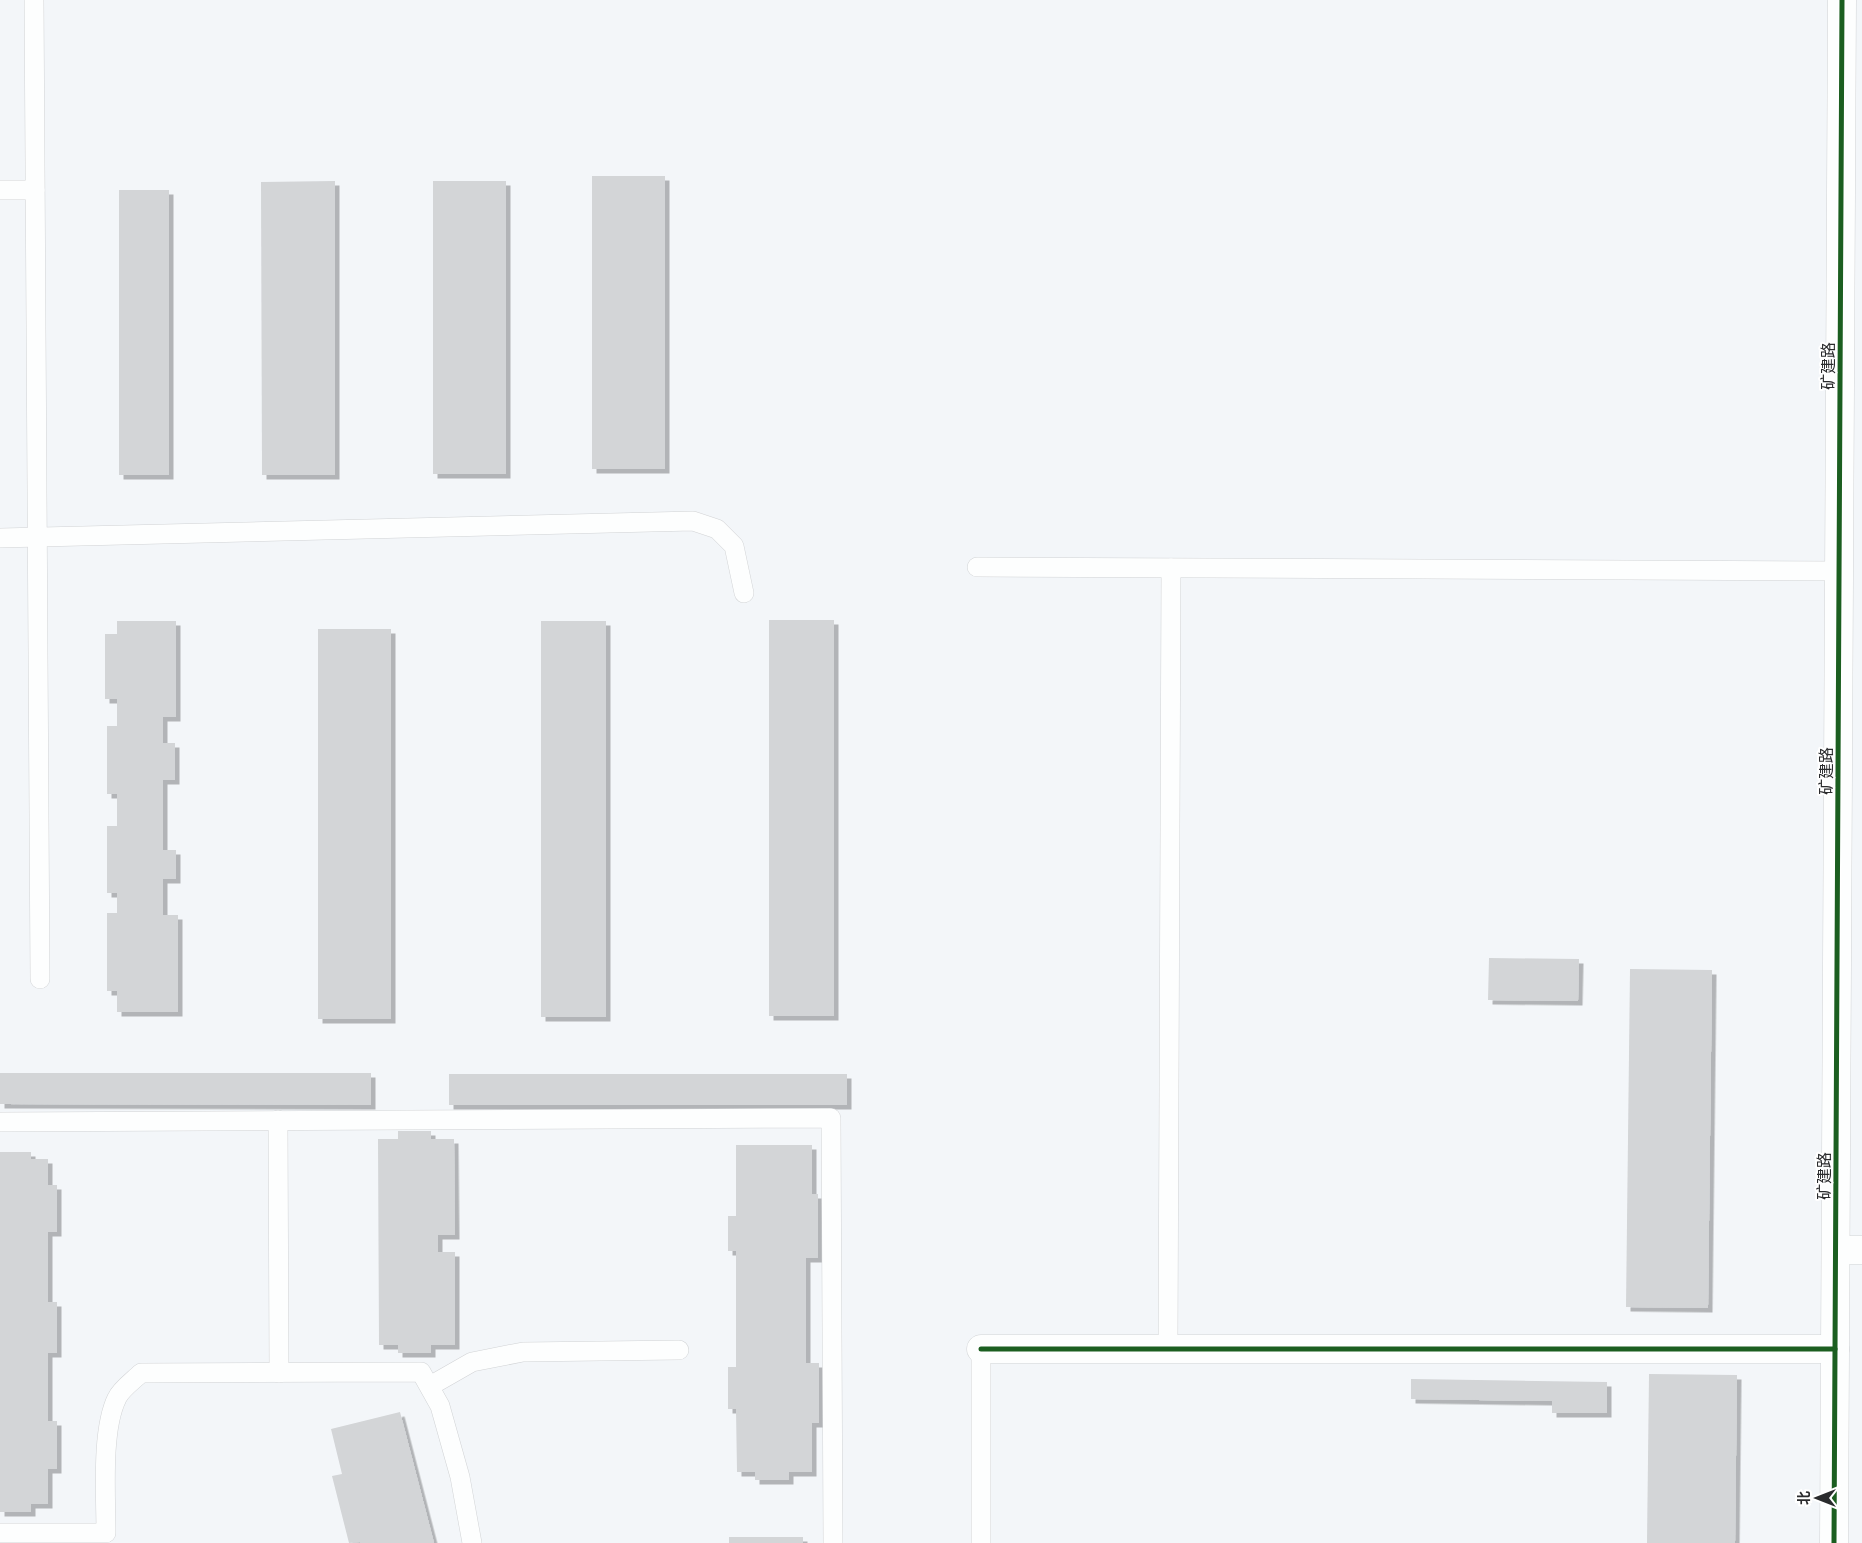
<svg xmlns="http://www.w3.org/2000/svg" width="1862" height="1543" font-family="'Exo 2','Noto Sans SC',sans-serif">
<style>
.building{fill:#d3d5d7;filter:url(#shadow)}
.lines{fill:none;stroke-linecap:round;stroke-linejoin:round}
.lane-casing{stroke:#d1d3d5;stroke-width:20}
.street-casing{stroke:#d1d3d5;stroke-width:29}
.secondary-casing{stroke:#d1d3d5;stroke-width:29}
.lane{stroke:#fdfefe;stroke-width:19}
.street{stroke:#fdfefe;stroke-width:28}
.secondary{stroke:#fdfefe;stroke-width:28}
.cycleway-casing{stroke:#fff;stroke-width:8}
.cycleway{stroke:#1b5e20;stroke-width:5}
.labels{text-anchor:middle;stroke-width:4;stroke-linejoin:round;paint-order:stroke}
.street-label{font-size:16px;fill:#2a2b2d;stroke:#fff}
</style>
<defs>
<filter id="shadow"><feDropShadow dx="4.5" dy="4.5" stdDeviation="0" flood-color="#0004"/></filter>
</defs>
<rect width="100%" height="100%" fill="#f3f6f9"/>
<g class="building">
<rect x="592" y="176" width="73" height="293"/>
<polygon points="335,181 335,475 262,475 261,182"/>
<rect x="433" y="181" width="73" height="293"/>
<rect x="119" y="190" width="50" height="285"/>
<rect x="769" y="620" width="65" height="396"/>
<polygon points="117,621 176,621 176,717 163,717 163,743 175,743 175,780 163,780 163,850 176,850 176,879 163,879 163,915 178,915 178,1012 117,1012 117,991 107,991 107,913 117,913 117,893 107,893 107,826 117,826 117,794 107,794 107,726 117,726 117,699 105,699 105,634 117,634"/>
<rect x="541" y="621" width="65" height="396"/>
<rect x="318" y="629" width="73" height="390"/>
<polygon points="1489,958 1579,959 1578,1001 1488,1000"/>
<polygon points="1630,969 1712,970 1708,1308 1626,1307"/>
<polygon points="0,1073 371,1073 371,1105 0,1104"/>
<rect x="449" y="1074" width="398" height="31"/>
<polygon points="398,1131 431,1131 431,1139 454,1139 455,1235 438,1235 438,1252 455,1252 455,1345 431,1345 431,1353 398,1353 398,1345 379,1345 378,1139 398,1139"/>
<polygon points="736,1145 812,1145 812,1194 818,1194 818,1258 806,1258 806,1363 819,1363 819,1423 812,1423 812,1472 789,1472 789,1480 755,1480 755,1472 737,1472 736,1409 728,1409 728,1367 736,1367 736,1251 728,1251 728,1216 736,1216"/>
<polygon points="0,1152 31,1152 31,1159 48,1159 48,1185 57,1185 57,1232 48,1232 48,1302 57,1302 57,1353 48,1353 48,1421 57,1421 57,1469 48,1469 48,1504 31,1504 31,1512 0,1512"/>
<polygon points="1649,1374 1737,1375 1735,1543 1647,1543"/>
<polygon points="1411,1379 1607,1382 1607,1413 1552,1413 1552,1401 1411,1399"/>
<polygon points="400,1412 434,1543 360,1543 360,1542 349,1543 332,1476 342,1474 331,1429"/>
<rect x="729" y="1537" width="74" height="6"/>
</g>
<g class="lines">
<defs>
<g id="lane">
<polyline points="34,0 40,979"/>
<polyline points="0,190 35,190"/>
<polyline points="0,538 693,521 717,529 734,546 744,593"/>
<polyline points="977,567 1839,571"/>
<polyline points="278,1120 279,1373"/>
<polyline points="0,1122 831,1118 833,1543"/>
<polyline points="1168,1349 1171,568"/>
<polyline points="430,1386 472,1362 523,1352 679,1350"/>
<path d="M0 1533H106C106 1496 101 1430 117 1398 121 1389 134 1380 141 1373L421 1372 440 1406 460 1477 472 1543"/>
<polyline points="981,1543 981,1349"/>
</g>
<polyline id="street" points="981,1349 1835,1349"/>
<g id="secondary">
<polyline points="1836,1250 1862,1250"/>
<polyline points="1834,1543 1842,0"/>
</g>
</defs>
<use href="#lane" class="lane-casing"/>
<use href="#street" class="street-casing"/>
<use href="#secondary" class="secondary-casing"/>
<use href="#lane" class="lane"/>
<use href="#street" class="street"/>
<use href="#secondary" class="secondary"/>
<defs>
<g id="cycleway">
<polyline points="981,1349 1835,1349"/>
<polyline points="1834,1543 1842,0"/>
</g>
</defs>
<use href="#cycleway" class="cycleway-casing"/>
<use href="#cycleway" class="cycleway"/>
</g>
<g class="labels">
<g class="street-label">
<text transform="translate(1828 366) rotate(-90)" y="6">矿建路</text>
<text transform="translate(1826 771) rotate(-90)" y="6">矿建路</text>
<text transform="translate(1824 1176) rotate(-90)" y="6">矿建路</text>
</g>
</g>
<g transform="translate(1817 1498) rotate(270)" stroke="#ffffff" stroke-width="4" paint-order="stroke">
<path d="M0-4L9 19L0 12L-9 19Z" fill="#2a2b2d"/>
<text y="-8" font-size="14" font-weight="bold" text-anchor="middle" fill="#2a2b2d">北</text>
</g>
</svg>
